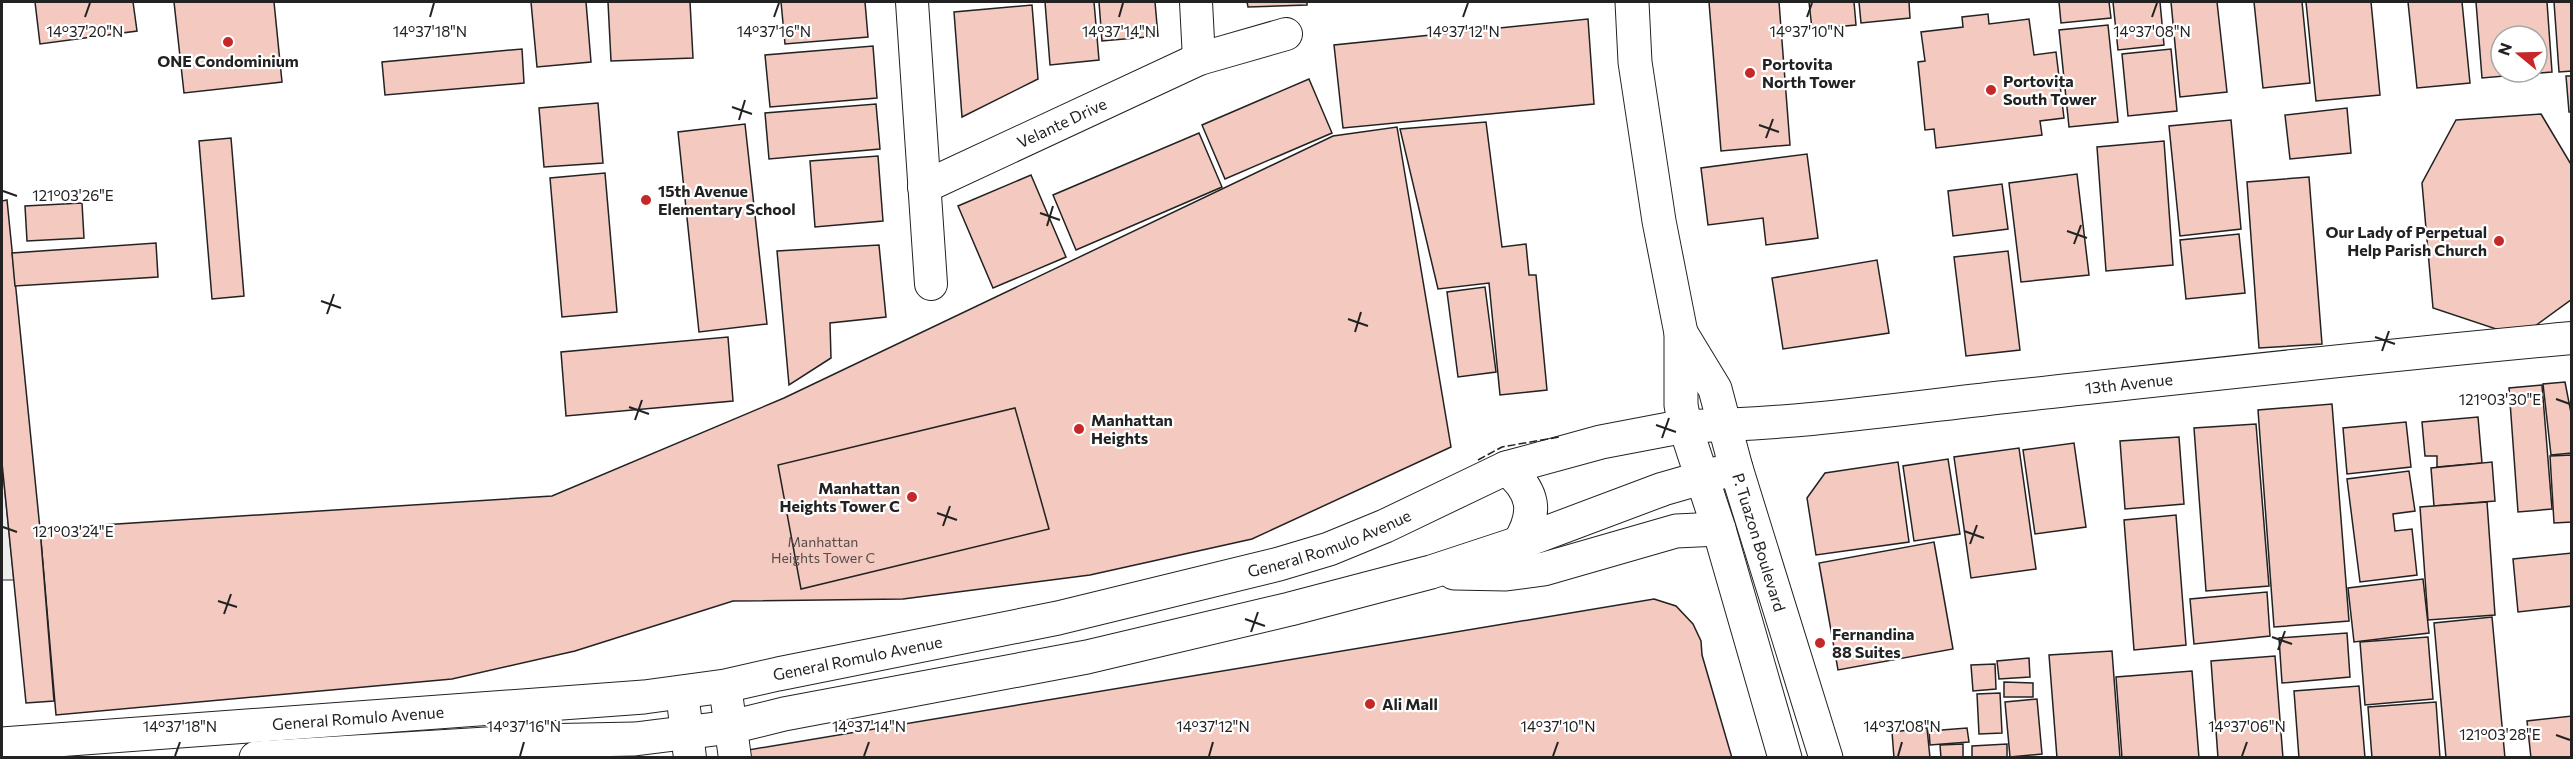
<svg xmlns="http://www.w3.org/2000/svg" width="2573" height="759" font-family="Commissioner,sans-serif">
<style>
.parking{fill:#ededed;stroke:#6f6f6f;stroke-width:1.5}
.building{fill:#f3c9c0;stroke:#222;stroke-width:1.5;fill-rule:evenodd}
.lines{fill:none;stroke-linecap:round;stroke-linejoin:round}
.street-casing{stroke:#222;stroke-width:34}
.secondary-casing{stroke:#222;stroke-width:35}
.street{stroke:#fff;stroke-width:32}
.secondary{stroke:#fff;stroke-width:33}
.fence{stroke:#222;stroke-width:1.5;stroke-dasharray:8 3;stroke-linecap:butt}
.ticks{fill:none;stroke:#222;stroke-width:2}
.poi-dot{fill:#c62828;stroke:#fff;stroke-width:2}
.labels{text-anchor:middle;stroke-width:4.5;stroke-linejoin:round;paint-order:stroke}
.number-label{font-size:14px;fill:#564c4a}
.poi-label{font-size:16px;font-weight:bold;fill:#222;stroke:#fff;text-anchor:start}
.street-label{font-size:16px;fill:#222;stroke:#fff}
.ticks-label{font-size:15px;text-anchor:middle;fill:#222;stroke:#fff;stroke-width:4.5;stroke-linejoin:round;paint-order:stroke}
</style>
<rect width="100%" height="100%" fill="#fff"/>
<polygon class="parking" points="2,463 14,580 2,580"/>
<g class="building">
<polygon points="35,2 133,2 137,31 40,44"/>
<polygon points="174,2 274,2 282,82 184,93"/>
<polygon points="531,2 586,2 591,62 537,67"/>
<polygon points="608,2 690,2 693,58 611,61"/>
<polygon points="781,2 865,2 868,37 785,44"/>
<polygon points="1045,2 1094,2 1099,60 1050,65"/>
<polygon points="1099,2 1155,2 1158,36 1102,41"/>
<polygon points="1247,2 1307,2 1307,5 1248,7"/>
<polygon points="1709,2 1779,2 1790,145 1721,151"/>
<polygon points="1809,2 1854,2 1856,25 1812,29"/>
<polygon points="1859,2 1909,2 1910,18 1861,23"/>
<polygon points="2059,2 2109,2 2111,18 2061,23"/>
<polygon points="2113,2 2160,2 2164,45 2118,50"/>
<polygon points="2171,2 2217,2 2227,92 2180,97"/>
<polygon points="2254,2 2302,2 2310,83 2263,88"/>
<polygon points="2306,2 2371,2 2380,95 2316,101"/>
<polygon points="2408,2 2462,2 2470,83 2417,88"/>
<path d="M2476 2H2547L2552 72 2482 78ZM2501 36H2537V72H2501Z"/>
<polygon points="2554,2 2572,2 2572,71 2559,72"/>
<polygon points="1032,5 1038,79 962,117 954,12"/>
<polygon points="1988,14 1989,24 2029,19 2034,55 2056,52 2064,118 2040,121 2042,135 1936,148 1934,129 1925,130 1918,62 1925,61 1921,32 1963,27 1962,17"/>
<polygon points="1588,19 1594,104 1343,128 1334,45"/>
<polygon points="2108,25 2118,122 2069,127 2059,30"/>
<polygon points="873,46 877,98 770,107 765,55"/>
<polygon points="522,49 524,83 385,95 382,62"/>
<polygon points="2171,49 2177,111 2128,116 2122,54"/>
<polygon points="2566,76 2572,76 2572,112 2569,112"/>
<polygon points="1309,79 1332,133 1225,179 1202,125"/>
<polygon points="598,103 603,163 544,167 539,108"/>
<polygon points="876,104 880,149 769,159 765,113"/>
<polygon points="2347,108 2351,153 2290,159 2285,115"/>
<polygon points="2541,114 2572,166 2572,299 2520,337 2433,308 2422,183 2456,120"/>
<polygon points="2231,120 2241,229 2180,236 2169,126"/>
<polygon points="1486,122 1502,247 1526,244 1529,275 1536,275 1547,390 1500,395 1489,283 1438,289 1400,129"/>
<polygon points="745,124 767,324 699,332 678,132"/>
<polygon points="1397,127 1451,447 1252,539 1090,575 903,599 733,601 575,651 452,679 56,715 40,529 552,496 784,398 1333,136"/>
<polygon points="1199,133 1222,187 1076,250 1053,195"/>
<polygon points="231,138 244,296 212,299 199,141"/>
<polygon points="2164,141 2173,265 2106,271 2097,147"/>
<polygon points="1807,154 1818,238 1766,245 1763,218 1708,225 1701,168"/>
<polygon points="878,156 883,221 815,227 810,161"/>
<polygon points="605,173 617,312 562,317 550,178"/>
<polygon points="2077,174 2089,275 2021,282 2009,183"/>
<polygon points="1031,175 1066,257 993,288 958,206"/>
<polygon points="2309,177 2322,344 2259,348 2247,182"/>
<polygon points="2002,184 2008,229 1953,236 1948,191"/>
<polygon points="7,200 40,529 54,701 26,703 2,463 2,201"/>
<polygon points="82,203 84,238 27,241 25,206"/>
<polygon points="2239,234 2245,293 2186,299 2180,240"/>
<polygon points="156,243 158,277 15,286 12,253"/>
<polygon points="879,245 886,317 830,323 831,358 789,385 777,251"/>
<polygon points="2008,251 2020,350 1966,356 1954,257"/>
<polygon points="1877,260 1889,333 1783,349 1772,278"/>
<polygon points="1485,287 1496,372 1458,377 1447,292"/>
<polygon points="728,337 733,401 566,416 561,352"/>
<polygon points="2565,382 2572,418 2572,453 2551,455 2543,384"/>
<polygon points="2542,385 2552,509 2518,512 2509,388"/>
<polygon points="2332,404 2349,621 2274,627 2258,410"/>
<polygon points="1015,408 1049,529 801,589 778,465"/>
<polygon points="2478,417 2482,463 2437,467 2437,456 2425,456 2422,422"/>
<polygon points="2406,422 2411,467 2347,474 2343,428"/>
<polygon points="2256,424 2269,586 2206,591 2194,428"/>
<polygon points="2179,437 2184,504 2125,509 2120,441"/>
<polygon points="2074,443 2086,527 2035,534 2023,450"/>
<polygon points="2019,448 2036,569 1971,578 1954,457"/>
<polygon points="2572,455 2572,522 2554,523 2550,456"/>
<polygon points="1948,459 1960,534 1914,541 1903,466"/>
<polygon points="1898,462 1909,542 1816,555 1807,498 1825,473"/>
<polygon points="2492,462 2495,501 2434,506 2431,468"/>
<polygon points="2409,471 2415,511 2393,514 2395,531 2412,529 2417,575 2360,582 2347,479"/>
<polygon points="2487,502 2495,615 2428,620 2420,507"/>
<polygon points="2176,515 2186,645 2134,650 2124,520"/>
<polygon points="1934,542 1953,649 1838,670 1819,563"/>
<polygon points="2572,553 2572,606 2518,612 2513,559"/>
<polygon points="2423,579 2429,633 2354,642 2348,588"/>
<polygon points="2267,592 2270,636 2194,644 2190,599"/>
<polygon points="1654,599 1676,606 1693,624 1701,641 1702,655 1732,758 749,758 748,750"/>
<polygon points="2492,617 2505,758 2446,758 2434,623"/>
<polygon points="2347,633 2350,677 2282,683 2279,638"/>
<polygon points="2428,637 2433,699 2365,705 2360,642"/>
<polygon points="2112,651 2120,758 2057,758 2049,655"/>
<polygon points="2275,656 2283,758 2218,758 2211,661"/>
<polygon points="2029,658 2030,677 1999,679 1997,661"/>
<polygon points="1995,664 1996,689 1973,691 1971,665"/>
<polygon points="2192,671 2199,758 2122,758 2116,677"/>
<polygon points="2004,682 2033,683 2033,697 2004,697"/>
<polygon points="2359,686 2365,758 2299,758 2294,691"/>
<polygon points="2000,693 2002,733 1979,734 1977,694"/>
<polygon points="2037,699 2042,754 2010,757 2005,702"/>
<polygon points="2436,702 2440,758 2372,758 2368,707"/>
<polygon points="2572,716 2572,758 2531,758 2527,721"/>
<polygon points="1927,728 1930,758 1894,758 1892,732"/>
<polygon points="1967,728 1969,742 1930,745 1929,731"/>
<polygon points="1963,744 1963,758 1941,758 1940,745"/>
<polygon points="2007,744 2007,758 1972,758 1972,746"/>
</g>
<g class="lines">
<defs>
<g id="street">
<polyline points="912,2 931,284"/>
<polyline points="1196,2 1199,59"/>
<path id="s1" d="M924 187 1199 59 1286 34"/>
<path id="s2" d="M1685 426C1795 425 1905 408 2014 396 2200 376 2385 355 2572 338"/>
<polyline points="725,686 735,758"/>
<polyline points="682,692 690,758"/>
</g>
<g id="secondary">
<polyline points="1632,2 1635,62 1659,221 1681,333 1681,405 1685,426 1719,529 1785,758"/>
<path id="s3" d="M1681 333 1715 389 1736 468 1826 758"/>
<path d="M1506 468C1534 491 1538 512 1519 543"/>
<polyline points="1454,573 1506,574 1544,569 1676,531 1719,529"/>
<path id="s4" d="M2 744 644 697 725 686 778 674 1058 618 1279 564 1329 549 1385 526 1506 468 1601 442 1685 426"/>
<polyline points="256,758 533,741 635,739 731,727 784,714 1087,657 1290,609 1431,572 1519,543 1663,489 1736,468"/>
</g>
</defs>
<use href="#street" class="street-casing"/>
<use href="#secondary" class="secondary-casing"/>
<use href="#street" class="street"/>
<use href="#secondary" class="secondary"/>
<polyline class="fence" points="1478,460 1502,447 1559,437"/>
</g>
<path class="ticks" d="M85 17 90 3M430 17 434 3M774 17 779 3M1119 17 1123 3M1463 17 1468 3M1807 17 1812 3M2152 17 2157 3M732 107 752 114M739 120 745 100M1759 125 1779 132M1766 138 1773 119M3 191 17 196M1040 213 1060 220M1047 226 1053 206M2067 231 2087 238M2074 244 2081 225M321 301 341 308M327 314 334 294M1348 319 1368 326M1355 332 1361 312M2375 337 2395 344M2382 351 2389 331M2556 399 2570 404M629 407 649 414M635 420 642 400M1656 425 1676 432M1662 438 1669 418M937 513 957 520M943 526 950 506M3 527 17 532M1964 531 1984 538M1970 544 1977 525M218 601 237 607M224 614 231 594M1245 619 1265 626M1251 632 1258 612M2272 637 2292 644M2278 650 2285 631M2556 735 2570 740M175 756 180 742M520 756 524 742M864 756 869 742M1209 756 1213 742M1553 756 1558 742M1898 756 1902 742M2242 756 2247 742"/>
<g class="poi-dot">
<circle cx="228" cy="42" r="6"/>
<circle cx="1750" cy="73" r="6"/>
<circle cx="1991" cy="90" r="6"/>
<circle cx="646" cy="200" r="6"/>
<circle cx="2499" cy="241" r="6"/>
<circle cx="1079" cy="429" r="6"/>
<circle cx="912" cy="497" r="6"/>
<circle cx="1820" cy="643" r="6"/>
<circle cx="1370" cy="704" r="6"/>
</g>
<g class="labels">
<g class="number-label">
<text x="823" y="547">Manhattan<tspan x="823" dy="16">Heights Tower C</tspan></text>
</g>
<g class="poi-label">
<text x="228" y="67" text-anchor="middle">ONE Condominium</text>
<text x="1762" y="70">Portovita<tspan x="1762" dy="18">North Tower</tspan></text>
<text x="2003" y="87">Portovita<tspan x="2003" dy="18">South Tower</tspan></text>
<text x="658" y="197">15th Avenue<tspan x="658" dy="18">Elementary School</tspan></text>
<text x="2487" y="238" text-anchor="end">Our Lady of Perpetual<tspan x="2487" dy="18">Help Parish Church</tspan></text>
<text x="1091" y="426">Manhattan<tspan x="1091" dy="18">Heights</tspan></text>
<text x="900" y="494" text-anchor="end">Manhattan<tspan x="900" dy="18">Heights Tower C</tspan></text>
<text x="1832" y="640">Fernandina<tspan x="1832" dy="18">88 Suites</tspan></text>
<text x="1382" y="710">Ali Mall</text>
</g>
<g class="street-label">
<text dy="6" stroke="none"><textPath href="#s1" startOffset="152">Velante Drive</textPath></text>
<text dy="6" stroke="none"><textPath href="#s2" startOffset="446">13th Avenue</textPath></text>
<text dy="6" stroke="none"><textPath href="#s4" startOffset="1347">General Romulo Avenue</textPath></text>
<text dy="6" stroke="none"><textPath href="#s3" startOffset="225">P. Tuazon Boulevard</textPath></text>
<text dy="6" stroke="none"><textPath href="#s4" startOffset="861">General Romulo Avenue</textPath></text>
<text dy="6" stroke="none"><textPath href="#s4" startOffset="357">General Romulo Avenue</textPath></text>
</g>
</g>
<g class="ticks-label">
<text x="85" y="37">14°37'20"N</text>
<text x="430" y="37">14°37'18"N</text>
<text x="774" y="37">14°37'16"N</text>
<text x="1119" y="37">14°37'14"N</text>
<text x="1463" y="37">14°37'12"N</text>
<text x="1807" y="37">14°37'10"N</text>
<text x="2152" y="37">14°37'08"N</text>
<text x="73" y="201">121°03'26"E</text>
<text x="2500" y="405">121°03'30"E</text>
<text x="73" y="537">121°03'24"E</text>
<text x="180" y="732">14°37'18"N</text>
<text x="524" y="732">14°37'16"N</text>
<text x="869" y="732">14°37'14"N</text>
<text x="1213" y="732">14°37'12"N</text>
<text x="1558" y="732">14°37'10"N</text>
<text x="1902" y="732">14°37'08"N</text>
<text x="2247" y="732">14°37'06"N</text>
<text x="2500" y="740">121°03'28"E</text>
</g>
<rect width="2573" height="759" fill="none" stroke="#222222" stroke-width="6"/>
<g transform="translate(2519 54) rotate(289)"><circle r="28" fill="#ffffff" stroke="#a7a7a7" stroke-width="1.5"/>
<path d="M0-4.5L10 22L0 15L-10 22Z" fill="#c62828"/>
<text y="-9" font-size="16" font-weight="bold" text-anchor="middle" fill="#222222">N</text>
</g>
</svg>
